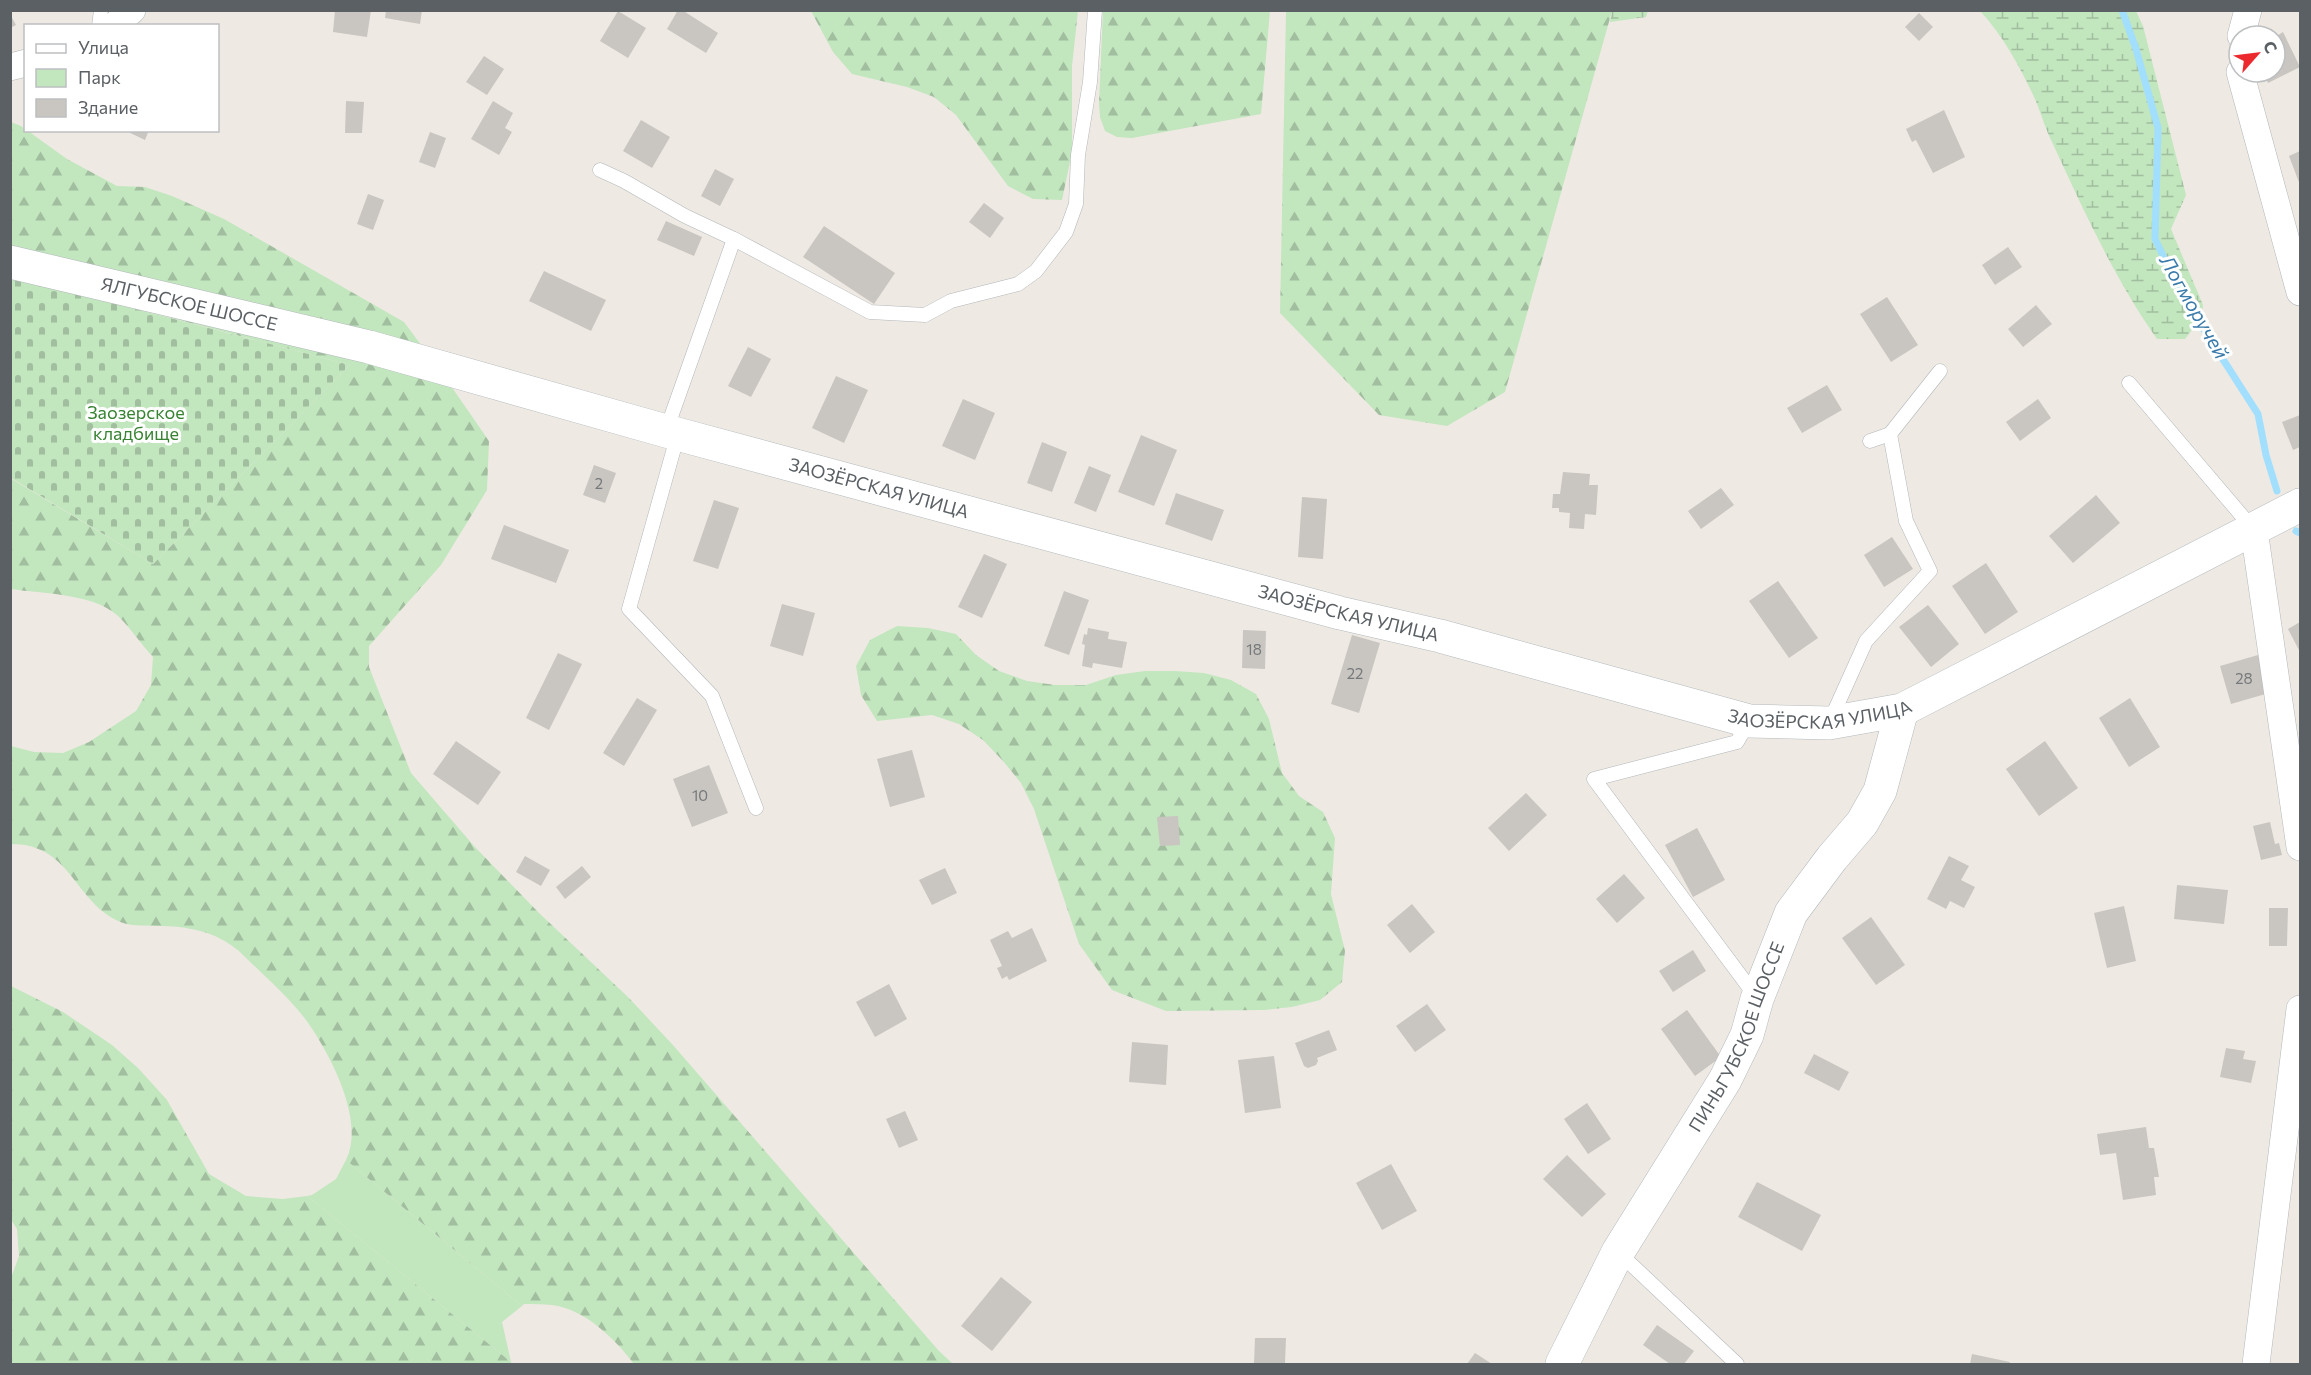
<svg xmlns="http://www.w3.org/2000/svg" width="2311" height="1375" font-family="Commissioner,sans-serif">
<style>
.green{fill:#c2e6be}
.forest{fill:url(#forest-firs)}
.wetland{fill:url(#wetland-marsh)}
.cemetery{fill:url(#cemetery-stones)}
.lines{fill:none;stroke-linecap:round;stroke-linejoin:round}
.stream{stroke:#a2dfff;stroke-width:7}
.building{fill:#c9c5c0}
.lane-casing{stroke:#b3b6ba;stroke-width:15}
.street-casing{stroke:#b3b6ba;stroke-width:28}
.secondary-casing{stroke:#b4b9bd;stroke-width:34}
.lane{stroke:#fff;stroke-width:14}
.street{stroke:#fff;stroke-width:27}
.secondary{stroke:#fff;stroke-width:33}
.labels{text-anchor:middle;stroke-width:6;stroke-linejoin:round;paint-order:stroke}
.number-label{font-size:15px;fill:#76797b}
.street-label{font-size:18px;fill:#5b6064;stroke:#fff}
.park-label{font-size:18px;fill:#378332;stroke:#fff}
.water-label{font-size:20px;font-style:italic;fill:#3b7baa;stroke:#fff}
</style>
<defs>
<pattern id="forest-firs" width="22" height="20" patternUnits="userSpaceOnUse" patternTransform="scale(1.5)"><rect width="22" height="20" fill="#c2e6be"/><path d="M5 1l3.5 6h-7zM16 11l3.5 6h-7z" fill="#a1be9e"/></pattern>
<pattern id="wetland-marsh" width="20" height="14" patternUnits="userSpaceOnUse" patternTransform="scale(1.5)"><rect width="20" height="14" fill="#c2e6be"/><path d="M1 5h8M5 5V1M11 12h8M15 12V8" fill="none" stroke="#a1be9e"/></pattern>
<pattern id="cemetery-stones" width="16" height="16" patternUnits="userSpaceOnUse" patternTransform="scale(1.5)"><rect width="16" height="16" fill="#c2e6be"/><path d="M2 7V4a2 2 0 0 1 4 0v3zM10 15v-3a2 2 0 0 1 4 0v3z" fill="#a1be9e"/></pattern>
</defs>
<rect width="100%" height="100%" fill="#eeeae3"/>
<polygon class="green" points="346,1160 522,1306 502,1322 511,1362 307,1196 312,1195 336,1179"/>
<g class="forest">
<polygon points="811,11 1078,11 1072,66 1072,152 1062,200 1033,199 1008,186 956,115 934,97 907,87 852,74 833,52"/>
<polygon points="1103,11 1270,11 1261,114 1132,138 1117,137 1105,131 1100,117 1099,103"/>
<polygon points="1286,11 1612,11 1505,392 1447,426 1379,415 1280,313"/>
<path d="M11 122 21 126 67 159 117 186 145 187 172 196 224 219 404 322 442 373 489 441 487 490 441 565 369 646V667L411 773 474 846 538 912 629 998 672 1044 939 1351 953 1364H634C615 1339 585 1309 552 1305 543 1304 533 1304 524 1304L522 1306 346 1160C366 1120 329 1052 306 1020 290 998 259 971 239 951 215 931 187 926 157 926 142 925 129 927 116 920 73 898 70 844 11 844V746L34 752 63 753 89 742 136 711 151 685 153 657C141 644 130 627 117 615 91 593 43 594 11 589L10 478 153 564 350 365 11 276Z"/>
<polygon points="897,626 928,628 956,634 976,655 999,671 1027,681 1055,685 1086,685 1116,675 1145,671 1175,671 1204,673 1231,680 1256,694 1269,719 1282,773 1299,796 1323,812 1335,838 1331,894 1345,951 1342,982 1320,1000 1292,1007 1264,1010 1166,1011 1112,990 1079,944 1034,809 1021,783 1003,761 983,740 959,724 932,715 877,721 861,695 856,666 870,640"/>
<polygon points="11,986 63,1012 112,1045 138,1068 167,1100 209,1174 246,1196 283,1199 307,1196 511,1362 512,1364 11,1364 11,1278 19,1256 17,1229 10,1218"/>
</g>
<g class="wetland">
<polygon points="1612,11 1612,10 1648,11 1646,17 1610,22"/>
<path d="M1980 11H2136L2143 26 2186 195 2171 229 2203 305 2202 317 2185 339H2157C2114 278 2083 209 2052 142 2045 128 2041 113 2035 99 2021 69 2003 35 1980 11Z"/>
</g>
<polygon class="cemetery" points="10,276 350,365 153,564 11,478"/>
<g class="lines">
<g class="stream">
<polyline points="2122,10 2136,49 2158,128 2155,239 2183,297 2258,414 2266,455 2277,491"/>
<polyline points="2296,531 2300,533"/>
</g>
</g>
<g class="building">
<polygon points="335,10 371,10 367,37 333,32"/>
<polygon points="386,10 422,10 420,24 385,18"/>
<polygon points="678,10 682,10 718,33 706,53 667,29"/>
<polygon points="618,11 646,28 628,58 600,41"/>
<polygon points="1919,13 1933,27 1919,41 1905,27"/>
<polygon points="10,14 16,25 10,28"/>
<polygon points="2283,32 2300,67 2268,83 2263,72 2275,72 2275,37"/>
<polygon points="484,56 504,69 487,95 466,82"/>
<polygon points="346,101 364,102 362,133 345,133"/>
<polygon points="493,101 513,113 505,128 512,132 499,155 471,139"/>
<polygon points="1944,110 1965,157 1933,173 1916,140 1912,142 1906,129"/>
<polygon points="641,120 670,137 652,168 623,151"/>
<polygon points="124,130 149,130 145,140"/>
<polygon points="430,132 446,138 435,168 419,162"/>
<polygon points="2300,151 2300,185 2289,156"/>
<polygon points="715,169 734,179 720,206 701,196"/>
<polygon points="368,194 384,200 373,230 357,224"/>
<polygon points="984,203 1004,218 990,238 969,222"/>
<polygon points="666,221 702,237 694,256 657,240"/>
<polygon points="824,226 895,273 874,304 803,257"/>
<polygon points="2008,247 2022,267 1995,285 1982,265"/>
<polygon points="544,271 606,300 591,331 529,301"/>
<polygon points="1887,297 1918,345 1891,362 1860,314"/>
<polygon points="2036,305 2052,324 2023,347 2008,329"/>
<polygon points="748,347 771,359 751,397 728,386"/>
<polygon points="836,376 868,390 844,443 812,428"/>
<polygon points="1827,385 1842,410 1802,433 1787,408"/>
<polygon points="963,399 995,413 975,460 942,446"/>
<polygon points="2038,399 2051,418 2020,441 2006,422"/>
<polygon points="2300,415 2300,447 2293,450 2282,422"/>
<polygon points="1141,435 1177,450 1154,506 1118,492"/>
<polygon points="1042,442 1067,452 1052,492 1027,483"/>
<polygon points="594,465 616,473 605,503 583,495"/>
<polygon points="1089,466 1111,475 1096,512 1074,503"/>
<polygon points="1563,472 1590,474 1589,485 1598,485 1596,515 1585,514 1584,529 1569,528 1570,513 1559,512 1559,508 1552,508 1553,494 1560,494"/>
<polygon points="1721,488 1734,505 1701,529 1688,511"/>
<polygon points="1176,493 1224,510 1212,541 1165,524"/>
<polygon points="2096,495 2120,523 2073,563 2049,536"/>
<polygon points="1302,497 1327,499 1323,559 1298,557"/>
<polygon points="714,500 739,508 718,569 693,561"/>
<polygon points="504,525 569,550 556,583 491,559"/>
<polygon points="1892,537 1913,569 1884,587 1864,555"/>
<polygon points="984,554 1007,564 982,618 958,607"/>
<polygon points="1986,563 2018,612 1985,634 1952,586"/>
<polygon points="1778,581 1818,638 1789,658 1749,601"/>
<polygon points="1064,591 1089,600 1069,655 1044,646"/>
<polygon points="782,604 815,613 803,656 770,646"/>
<polygon points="1928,605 1959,644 1931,667 1899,627"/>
<polygon points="2300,622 2300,652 2288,629"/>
<polygon points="1088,628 1109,632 1108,639 1127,642 1122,668 1093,663 1092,668 1082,666 1085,645 1082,644 1084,634 1087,635"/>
<polygon points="1243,630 1266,631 1265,669 1242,668"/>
<polygon points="1352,635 1380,643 1359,713 1331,704"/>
<polygon points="558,653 582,664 549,730 526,718"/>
<polygon points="2258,655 2269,693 2231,704 2220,666"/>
<polygon points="637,698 657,710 624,766 603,753"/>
<polygon points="2130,698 2160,747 2129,767 2099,718"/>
<polygon points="456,741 501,772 478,805 433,774"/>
<polygon points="2045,741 2078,788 2039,816 2006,769"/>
<polygon points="912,750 925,797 890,807 877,759"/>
<polygon points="709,765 728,813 692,827 673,779"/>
<polygon points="1526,793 1547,815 1509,851 1488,828"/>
<polygon points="1178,816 1180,845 1160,846 1157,817"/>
<polygon points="2270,822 2275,844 2279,843 2282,855 2261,860 2253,826"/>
<polygon points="1697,828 1725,880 1693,897 1665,845"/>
<polygon points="525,856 550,870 541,886 516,872"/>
<polygon points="1949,856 1969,866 1961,880 1975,887 1964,908 1950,901 1946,909 1927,899"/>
<polygon points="582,866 591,877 565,899 556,887"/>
<polygon points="945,868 957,893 932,905 919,880"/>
<polygon points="1624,874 1645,898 1617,923 1596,899"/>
<polygon points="2177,885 2228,890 2224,924 2174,919"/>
<polygon points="1412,904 1435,932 1410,953 1387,925"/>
<polygon points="2124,906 2136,961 2107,968 2094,913"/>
<polygon points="2269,908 2288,908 2287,946 2269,946"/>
<polygon points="1871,917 1905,965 1876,985 1842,938"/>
<polygon points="1032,928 1047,961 1009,980 1007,976 1002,979 997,968 1002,966 990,940 1008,931 1012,938"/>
<polygon points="1693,950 1706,971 1673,992 1659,971"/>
<polygon points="889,984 907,1019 875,1037 856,1002"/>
<polygon points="1427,1004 1446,1030 1415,1052 1396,1026"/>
<polygon points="1687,1010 1721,1057 1695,1076 1661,1029"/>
<polygon points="1329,1030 1337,1050 1317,1058 1318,1061 1316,1065 1308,1068 1304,1066 1295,1043"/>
<polygon points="1132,1042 1168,1045 1166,1085 1129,1082"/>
<polygon points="2226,1048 2245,1051 2243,1059 2256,1061 2251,1083 2220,1077"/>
<polygon points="1814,1054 1849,1072 1839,1091 1804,1073"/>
<polygon points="1274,1056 1281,1108 1245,1113 1238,1060"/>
<polygon points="1587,1103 1611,1139 1588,1154 1564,1119"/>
<polygon points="905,1111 918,1140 899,1148 886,1119"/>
<polygon points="2146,1127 2149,1148 2154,1148 2159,1177 2154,1177 2156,1195 2123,1200 2116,1153 2100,1155 2097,1134"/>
<polygon points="1567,1155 1606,1194 1582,1217 1543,1179"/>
<polygon points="1391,1164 1417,1211 1382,1230 1356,1183"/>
<polygon points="1757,1182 1821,1215 1802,1251 1738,1217"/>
<polygon points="1001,1277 1032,1302 992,1351 961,1326"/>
<polygon points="1657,1325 1694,1351 1684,1364 1670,1364 1643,1345"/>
<polygon points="1255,1338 1286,1338 1285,1364 1254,1364"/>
<polygon points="1475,1353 1492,1364 1467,1364"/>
<polygon points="1972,1354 2010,1362 2009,1364 1970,1364"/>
</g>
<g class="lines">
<defs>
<g id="lane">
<polyline points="99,26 101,10"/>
<polyline points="600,170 624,181 685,216 734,239 870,312 925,315 951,301 1018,284 1036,271 1066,232 1076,204 1078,155 1090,82 1095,10"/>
<polyline points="2129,383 2254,530"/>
<polyline points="666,431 734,239"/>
<polyline points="678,434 629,609 712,696 756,808"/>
<polyline points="1870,441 1890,434 1940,371"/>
<polyline points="1749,721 1737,742 1594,779 1757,998"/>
<polyline points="1830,721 1866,641 1930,571 1906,521 1890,434"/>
<polyline points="1618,1252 1737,1364"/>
</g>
<g id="street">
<polyline points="114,26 132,10"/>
<polyline points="2241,36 2248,10"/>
<polyline points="10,67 26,63"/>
<polyline points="2240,72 2300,292"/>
<polyline points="2254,530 2300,847"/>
<polyline points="2256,1364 2300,1009"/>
</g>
<g id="secondary">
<path id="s1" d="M10 262 369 347 666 431 1340 613 1440 636 1749 721 1829 723 1902 710 2300 505"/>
<path id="s2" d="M1562 1364 1618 1252 1725 1080 1747 1035 1757 999 1791 913 1832 858 1862 823 1880 791 1902 710"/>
</g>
</defs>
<use href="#lane" class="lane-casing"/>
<use href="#street" class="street-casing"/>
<use href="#secondary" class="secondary-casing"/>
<use href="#lane" class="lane"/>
<use href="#street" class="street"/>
<use href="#secondary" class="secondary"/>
</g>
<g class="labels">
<g class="number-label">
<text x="599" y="489">2</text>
<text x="1254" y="655">18</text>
<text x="1355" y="679">22</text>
<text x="2244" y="684">28</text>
<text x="700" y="801">10</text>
</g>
<g class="street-label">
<text dy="6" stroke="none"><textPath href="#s1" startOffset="184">ЯЛГУБСКОЕ ШОССЕ</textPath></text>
<text dy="6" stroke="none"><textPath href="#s1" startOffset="898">ЗАОЗЁРСКАЯ УЛИЦА</textPath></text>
<text dy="6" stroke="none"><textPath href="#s1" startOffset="1384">ЗАОЗЁРСКАЯ УЛИЦА</textPath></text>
<text dy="6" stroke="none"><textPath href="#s1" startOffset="1870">ЗАОЗЁРСКАЯ УЛИЦА</textPath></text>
<text dy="6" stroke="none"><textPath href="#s2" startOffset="372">ПИНЬГУБСКОЕ ШОССЕ</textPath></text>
</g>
<g class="park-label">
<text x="136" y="419">Заозерское<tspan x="136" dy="21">кладбище</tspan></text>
</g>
<g class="water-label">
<text transform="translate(2194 307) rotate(60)" y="7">Логморучей</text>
</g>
</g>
<rect width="2311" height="1375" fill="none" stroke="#5b6064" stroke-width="24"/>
<rect x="24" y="24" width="195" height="108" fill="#ffffff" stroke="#bdbfc1" stroke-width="1.5"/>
<rect x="36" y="44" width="30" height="9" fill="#ffffff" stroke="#bdbfc1" stroke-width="1.5"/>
<text x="78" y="54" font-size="18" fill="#5b6064">Улица</text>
<rect x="36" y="69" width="30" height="18" fill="#c2e6be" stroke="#bdbfc1" stroke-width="1.5"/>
<text x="78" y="84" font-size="18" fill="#5b6064">Парк</text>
<rect x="36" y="99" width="30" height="18" fill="#c9c5c0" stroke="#bdbfc1" stroke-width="1.5"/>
<text x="78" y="114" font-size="18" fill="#5b6064">Здание</text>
<g transform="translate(2257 54) rotate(62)"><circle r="28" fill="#ffffff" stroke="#bdbfc1" stroke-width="1.5"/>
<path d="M0-4.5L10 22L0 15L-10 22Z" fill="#ec2a2e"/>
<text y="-9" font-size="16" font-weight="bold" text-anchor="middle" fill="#5b6064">С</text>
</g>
</svg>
